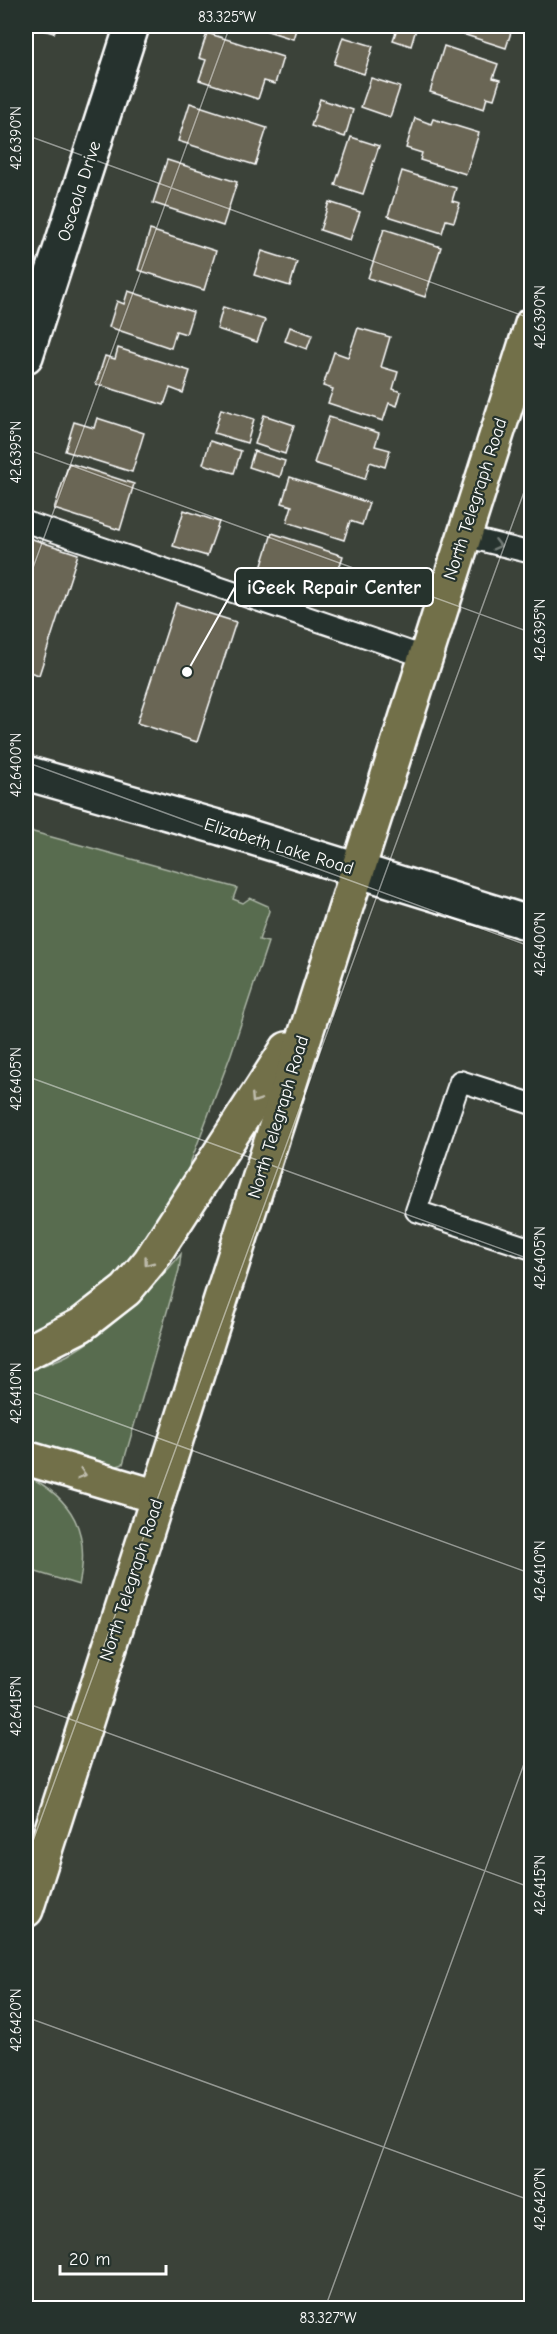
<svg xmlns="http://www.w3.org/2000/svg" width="557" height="2334" font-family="'Comic Neue',sans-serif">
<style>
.green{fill:#596c4f;stroke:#acb6a7;stroke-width:1.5}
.building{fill:#6b6654;stroke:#fff;stroke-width:1.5}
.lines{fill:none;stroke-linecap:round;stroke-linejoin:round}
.lane-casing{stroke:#fff;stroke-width:24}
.street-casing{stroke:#fff;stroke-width:38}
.secondary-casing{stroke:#fff;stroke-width:38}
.primary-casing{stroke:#fff;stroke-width:38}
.lane{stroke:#26332d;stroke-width:20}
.street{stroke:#26332d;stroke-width:33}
.secondary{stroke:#26332d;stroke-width:33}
.primary{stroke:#726f4a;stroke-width:33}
.oneway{stroke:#727a76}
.oneway2{stroke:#c0beae}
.ticks{fill:none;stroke:#fff;stroke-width:1.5;stroke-opacity:0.45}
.labels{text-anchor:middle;stroke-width:4.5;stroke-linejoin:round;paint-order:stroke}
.street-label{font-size:18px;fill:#fff;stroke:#26332d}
.leader{fill:none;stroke:#fff;stroke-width:2}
.callout-dot{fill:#fff;stroke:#26332d;stroke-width:2}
.callout{fill:#26332d;stroke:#fff;stroke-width:2}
.callout-label{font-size:20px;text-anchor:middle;font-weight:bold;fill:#fff}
.neatline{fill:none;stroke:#fff;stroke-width:2}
.ticks-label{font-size:15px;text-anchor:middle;fill:#fff}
</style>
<rect width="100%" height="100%" fill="#3b4239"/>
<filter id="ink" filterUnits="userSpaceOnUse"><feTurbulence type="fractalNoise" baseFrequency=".0167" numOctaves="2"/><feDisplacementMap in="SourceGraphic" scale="12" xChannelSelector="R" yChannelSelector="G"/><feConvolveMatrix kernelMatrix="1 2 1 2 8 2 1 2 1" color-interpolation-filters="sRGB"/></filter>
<g filter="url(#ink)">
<g class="green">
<polygon points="26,830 237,888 233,899 243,903 250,898 268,906 269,911 259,940 268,942 231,1054 181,1188 162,1227 104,1292 49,1327 26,1338"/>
<path d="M181 1254 179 1270 123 1464 112 1468 26 1443V1372C39 1366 55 1362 68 1355 113 1329 149 1293 181 1254Z"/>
<path d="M26 1475C73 1499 91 1532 79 1585L26 1569Z"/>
</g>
<g class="building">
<polygon points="30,26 57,26 54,33"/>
<polygon points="252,26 297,26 293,39"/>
<polygon points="398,26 416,29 411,46 393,40"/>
<polygon points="451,26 513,26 506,48 450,30"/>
<polygon points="207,33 283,57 275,84 264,81 258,99 199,80 206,60 199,58"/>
<polygon points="343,37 373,46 364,74 334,64"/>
<polygon points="444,46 498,64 493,78 500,80 494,99 487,97 484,109 430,92"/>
<polygon points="371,78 400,87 390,117 361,107"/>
<polygon points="320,99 353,110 345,137 311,126"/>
<polygon points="190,103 267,128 255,165 178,141"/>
<polygon points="26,113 32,115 26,136"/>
<polygon points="415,118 431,124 433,119 479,133 466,174 420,160 422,153 406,148"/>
<polygon points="351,137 379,146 363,194 335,185"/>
<polygon points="167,160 237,182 223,226 153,203"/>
<polygon points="402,171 456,188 452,201 460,203 454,222 446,220 442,233 388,216"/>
<polygon points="329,202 360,212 350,240 320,230"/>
<polygon points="384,229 441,247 425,297 368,278"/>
<polygon points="150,230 216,251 204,290 138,270"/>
<polygon points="262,251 297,262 290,286 254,275"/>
<polygon points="128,291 193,312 186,334 176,331 171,348 109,327 117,301 124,304"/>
<polygon points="223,307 265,320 257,342 217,329"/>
<polygon points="290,327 312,335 307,349 285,341"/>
<polygon points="358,328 390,337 381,367 398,372 393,389 401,392 397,406 389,403 383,421 328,403 333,389 323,386 334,352 348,357"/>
<polygon points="118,348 190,371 183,393 170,388 164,405 96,384 105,356 115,359"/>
<polygon points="221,409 254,419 247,443 214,433"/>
<polygon points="264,415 294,425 285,454 255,444"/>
<polygon points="329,417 379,433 375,446 390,450 385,467 370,462 365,479 314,463"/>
<polygon points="97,418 144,433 132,472 65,451 74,422 94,428"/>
<polygon points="210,441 241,451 234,473 203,464"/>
<polygon points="254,451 285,461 280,477 249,467"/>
<polygon points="69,463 134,484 120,530 54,509"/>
<polygon points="290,477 369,503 362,525 350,521 344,540 287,522 292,506 282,503"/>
<polygon points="184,510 219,522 207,556 173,546"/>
<polygon points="272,533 343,556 330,597 259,575"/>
<polygon points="26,537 78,554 39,675 26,671"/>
<polygon points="176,603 236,622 197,742 137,723"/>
</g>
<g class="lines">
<defs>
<g id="lane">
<polyline points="26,522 425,657"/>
<polyline points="463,536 532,553"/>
<polyline points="532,1104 460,1081 416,1211 532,1249"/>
</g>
<polyline id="street" points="26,356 132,26"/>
<polyline id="secondary" points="26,773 221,828 532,924"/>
<g id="primary">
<polyline points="26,1353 81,1325 126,1290 150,1261 287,1049"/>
<polyline points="26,1458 158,1497"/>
<polyline points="26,1910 532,324"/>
</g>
</defs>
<use href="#lane" class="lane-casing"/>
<use href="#street" class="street-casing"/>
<use href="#secondary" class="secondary-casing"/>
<use href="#primary" class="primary-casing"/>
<use href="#lane" class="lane"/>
<use href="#street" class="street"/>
<use href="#secondary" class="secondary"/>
<use href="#primary" class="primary"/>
</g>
<defs><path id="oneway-chevron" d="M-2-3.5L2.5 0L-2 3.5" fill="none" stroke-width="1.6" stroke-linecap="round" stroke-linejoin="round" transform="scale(1.5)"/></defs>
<use class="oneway" href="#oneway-chevron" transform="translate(497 545) rotate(14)"/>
<g class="oneway2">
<use href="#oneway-chevron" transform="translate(255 1099) rotate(123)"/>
<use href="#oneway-chevron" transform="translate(148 1262) rotate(127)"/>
<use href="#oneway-chevron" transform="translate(82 1474) rotate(16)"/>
</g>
</g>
<path class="ticks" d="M26 135 532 319M26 449 532 633M26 587 230 26M26 762 532 947M26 1076 532 1260M26 1390 532 1574M26 1703 532 1888M26 1860 532 470M26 2017 532 2201M325 2308 532 1742"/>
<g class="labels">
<g class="street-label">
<text transform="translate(79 191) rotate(-72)" y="6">Osceola Drive</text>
<text transform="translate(475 499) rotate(-72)" y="6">North Telegraph Road</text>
<text transform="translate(279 846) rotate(17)" y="6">Elizabeth Lake Road</text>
<text transform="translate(278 1117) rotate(-73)" y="6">North Telegraph Road</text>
<text transform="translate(131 1580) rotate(-72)" y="6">North Telegraph Road</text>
</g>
</g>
<path class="leader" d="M187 672L235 587"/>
<circle class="callout-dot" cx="187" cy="672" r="6"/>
<rect class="callout" x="235" y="568" width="198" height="38" rx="6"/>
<g class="callout-label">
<text x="334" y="594">iGeek Repair Center</text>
</g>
<rect width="557" height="2334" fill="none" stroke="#26332d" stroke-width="66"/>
<path d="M60 2265v9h106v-9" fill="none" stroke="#ffffff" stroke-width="3"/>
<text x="69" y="2265" font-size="18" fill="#ffffff" stroke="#26332d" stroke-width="4.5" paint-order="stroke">20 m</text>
<rect x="33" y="33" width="491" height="2268" class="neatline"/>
<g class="ticks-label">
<text x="227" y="22">83.325°W</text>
<text transform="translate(16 138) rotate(-90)" y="5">42.6390°N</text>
<text transform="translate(540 317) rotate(-90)" y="5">42.6390°N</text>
<text transform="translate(16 452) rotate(-90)" y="5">42.6395°N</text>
<text transform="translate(540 630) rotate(-90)" y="5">42.6395°N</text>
<text transform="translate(16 765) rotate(-90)" y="5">42.6400°N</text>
<text transform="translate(540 944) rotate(-90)" y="5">42.6400°N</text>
<text transform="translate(16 1079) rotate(-90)" y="5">42.6405°N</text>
<text transform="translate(540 1258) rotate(-90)" y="5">42.6405°N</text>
<text transform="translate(16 1393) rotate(-90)" y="5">42.6410°N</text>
<text transform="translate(540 1571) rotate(-90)" y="5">42.6410°N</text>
<text transform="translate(16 1706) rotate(-90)" y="5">42.6415°N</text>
<text transform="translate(540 1885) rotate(-90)" y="5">42.6415°N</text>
<text transform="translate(16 2020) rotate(-90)" y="5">42.6420°N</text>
<text transform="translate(540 2199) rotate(-90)" y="5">42.6420°N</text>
<text x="328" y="2323">83.327°W</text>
</g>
</svg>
